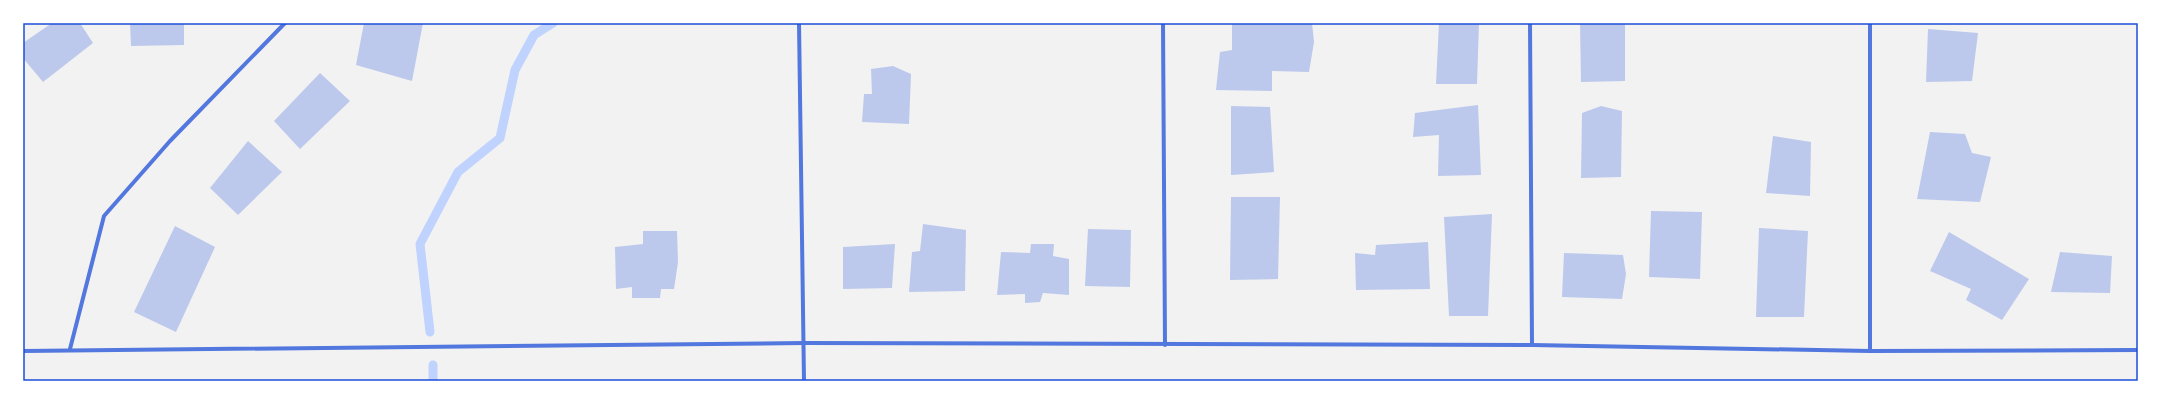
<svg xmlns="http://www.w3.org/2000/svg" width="2161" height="404" font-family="Rubik,sans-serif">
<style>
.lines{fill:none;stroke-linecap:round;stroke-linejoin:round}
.stream{stroke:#bfd3fe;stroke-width:9}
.building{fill:#bdc9ec}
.minor{stroke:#5277de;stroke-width:4}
.neatline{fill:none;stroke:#1d4ed8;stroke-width:1.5}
</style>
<rect width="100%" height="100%" fill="#f2f2f2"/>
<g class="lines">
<g class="stream">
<polyline points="430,332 420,244 458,172 500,138 515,70 534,35 553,23"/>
<polyline points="433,381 433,365"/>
</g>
</g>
<g class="building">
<polygon points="52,23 80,23 93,43 43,82 23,58 23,43"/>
<polygon points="130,23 184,23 184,45 131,46"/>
<polygon points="364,23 423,23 412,81 356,65"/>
<polygon points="1232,23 1312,23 1314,42 1309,72 1272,71 1272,91 1216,90 1220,52 1232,50"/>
<polygon points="1439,23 1479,23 1477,84 1436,84"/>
<polygon points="1580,23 1625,23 1625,81 1581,82"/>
<polygon points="1928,29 1978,33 1972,81 1926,82"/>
<polygon points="893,66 911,74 909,124 862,122 864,94 872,94 871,69"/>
<polygon points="320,73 350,101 300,149 274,121"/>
<polygon points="1478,105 1481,175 1438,176 1439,135 1413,137 1415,113"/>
<polygon points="1231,106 1270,107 1274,172 1231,175"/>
<polygon points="1601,106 1622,111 1621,177 1581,178 1582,113"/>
<polygon points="1930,132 1965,134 1972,153 1991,157 1980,202 1917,199"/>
<polygon points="1773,136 1811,142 1810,196 1766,193"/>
<polygon points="248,141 282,172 238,215 210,188"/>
<polygon points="1231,197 1280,197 1278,279 1230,280"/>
<polygon points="1651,211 1702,212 1700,279 1649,277"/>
<polygon points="1492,214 1488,316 1449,316 1444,217"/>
<polygon points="923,224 966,230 965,291 909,292 912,252 920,251"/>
<polygon points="175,226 215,247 176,332 134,312"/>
<polygon points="1759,228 1808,231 1804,317 1756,317"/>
<polygon points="1088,229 1131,230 1130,287 1085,286"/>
<polygon points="643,231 677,231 678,262 674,289 661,289 660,298 632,298 632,287 616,289 615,247 643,244"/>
<polygon points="1949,232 2029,279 2002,320 1966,300 1971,289 1930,271"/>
<polygon points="1428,242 1430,289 1356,290 1355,253 1375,255 1376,245"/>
<polygon points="895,244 892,288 843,289 843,247"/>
<polygon points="1031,244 1054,244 1053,256 1069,259 1069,295 1043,293 1040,302 1025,303 1025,294 997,295 1001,252 1030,253"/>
<polygon points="2060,252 2112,256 2110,293 2051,292"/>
<polygon points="1564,253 1623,255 1626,274 1622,299 1562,297"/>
</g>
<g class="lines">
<g class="minor">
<polyline points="799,23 804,381"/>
<polyline points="1163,23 1165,345"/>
<polyline points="1530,23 1532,345"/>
<polyline points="70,349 104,216 170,141 285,23"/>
<polyline points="23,351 804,343 1532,345 1870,351 2138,350"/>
<polyline points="1870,351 1870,23"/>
</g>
</g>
<rect width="2161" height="404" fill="none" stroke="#ffffff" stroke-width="48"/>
<rect x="24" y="24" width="2113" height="356" class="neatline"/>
</svg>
